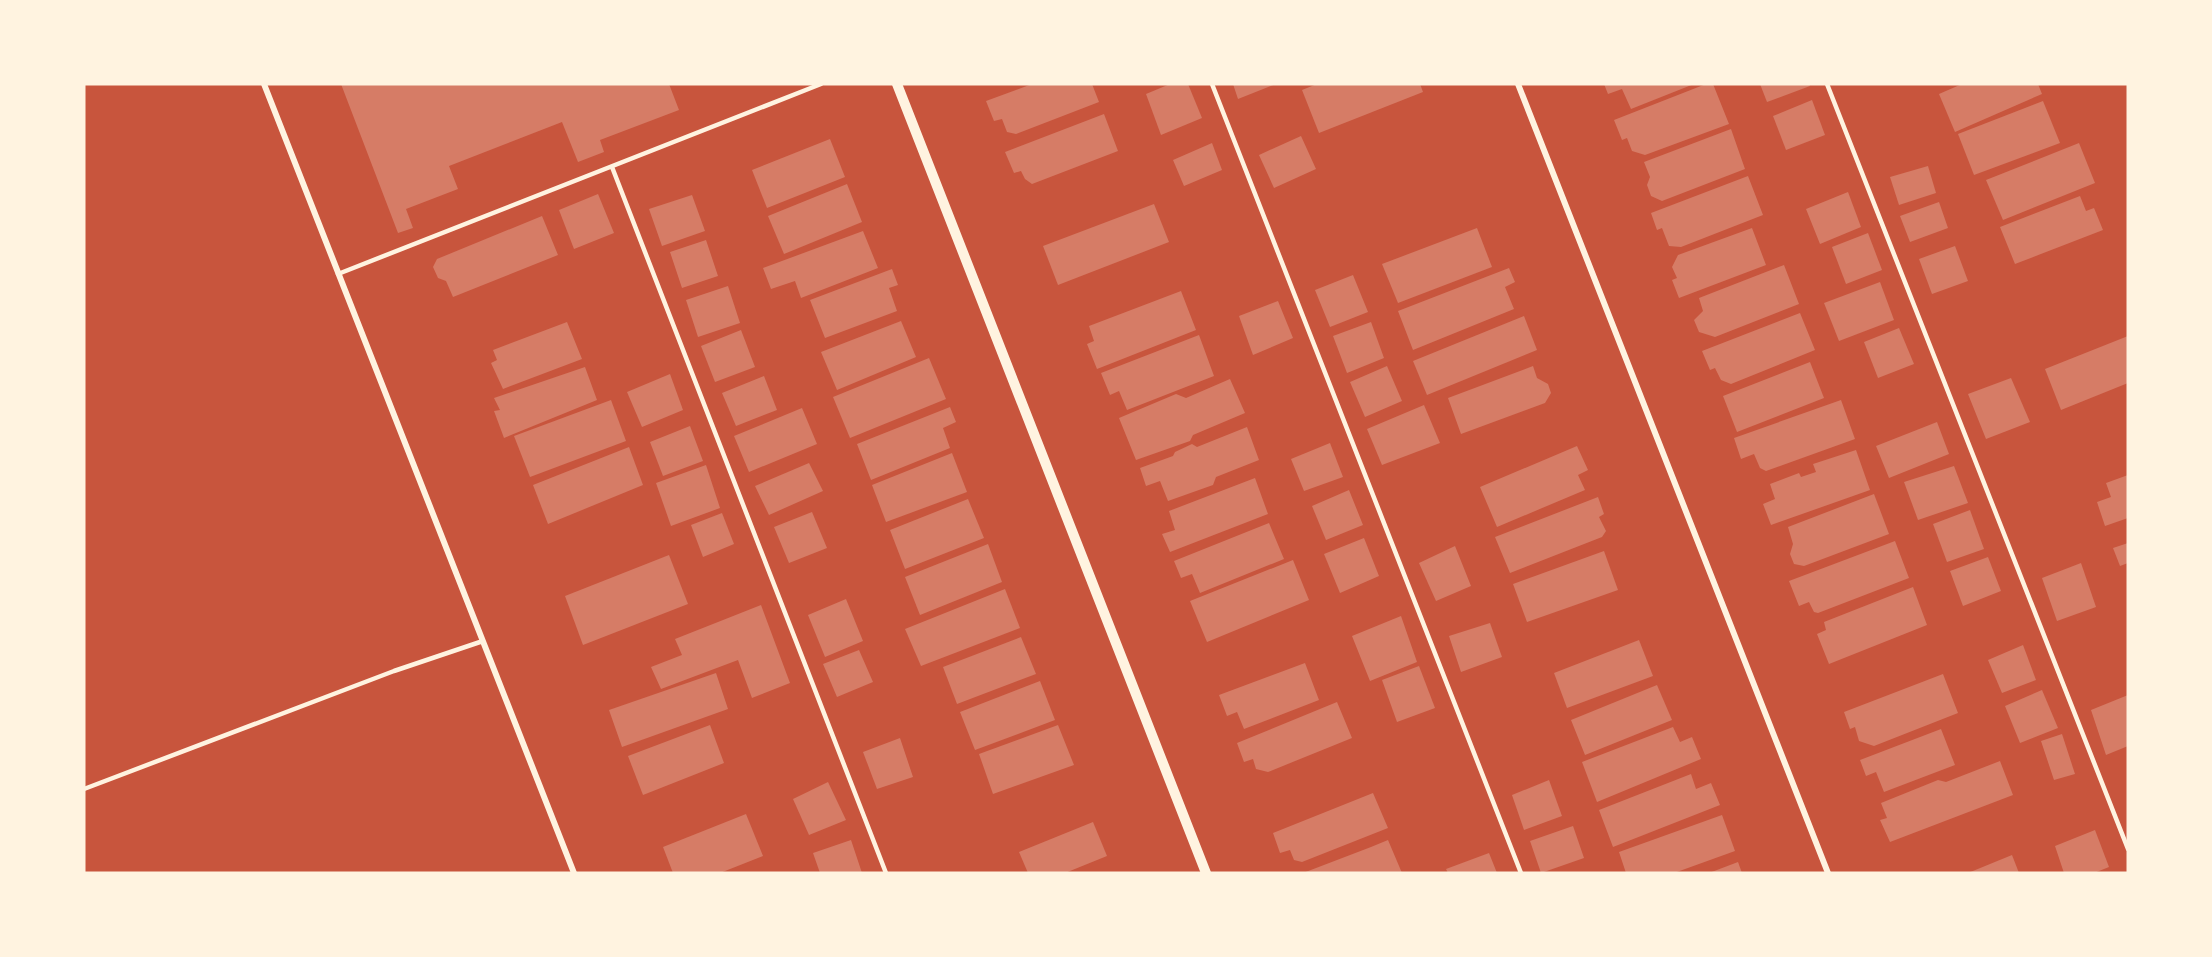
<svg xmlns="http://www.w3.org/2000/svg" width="2212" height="957" font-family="'Source Sans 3',sans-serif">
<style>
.building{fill:#d67c66}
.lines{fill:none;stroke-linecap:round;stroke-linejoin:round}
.service{stroke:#fff3e0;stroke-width:4.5}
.minor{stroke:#fff3e0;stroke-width:6}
.tertiary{stroke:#fff3e0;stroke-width:10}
</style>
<rect width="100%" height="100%" fill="#c8553d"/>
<g class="building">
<polygon points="341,84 669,84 679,110 600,140 604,152 578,162 562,122 449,166 458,189 406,209 413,228 398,233"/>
<polygon points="1032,84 1092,84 1099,102 1016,134 1007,132 1002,119 994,121 986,101"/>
<polygon points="1170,84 1188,84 1202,118 1161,135 1146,94"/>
<polygon points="1233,84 1276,84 1238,99"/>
<polygon points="1317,84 1420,84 1423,92 1319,133 1302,90"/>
<polygon points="1604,84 1694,84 1631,109 1622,89 1608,94"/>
<polygon points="1706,84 1713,84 1729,124 1645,155 1632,151 1627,138 1622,140 1614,120"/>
<polygon points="1760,84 1809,84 1810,86 1767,102"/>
<polygon points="1962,84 2038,84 2042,94 1955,132 1939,94"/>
<polygon points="1812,100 1825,135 1786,150 1773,116"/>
<polygon points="2043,101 2060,143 1974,175 1958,134"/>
<polygon points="1104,114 1118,151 1032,184 1025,179 1021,171 1014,173 1005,152"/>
<polygon points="1731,129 1745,169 1662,201 1651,196 1647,185 1650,177 1644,162"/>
<polygon points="1301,136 1316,169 1274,188 1259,155"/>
<polygon points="830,139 845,177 767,208 752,170"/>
<polygon points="1212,143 1222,170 1184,186 1173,160"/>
<polygon points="2079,143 2095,183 2003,220 1986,180"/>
<polygon points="1928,166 1936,193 1899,205 1890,177"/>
<polygon points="1748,176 1763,215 1681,247 1669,246 1662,228 1657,230 1651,213"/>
<polygon points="847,184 862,222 784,254 768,216"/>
<polygon points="1848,192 1861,227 1820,244 1806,209"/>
<polygon points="598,194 614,233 574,249 559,210"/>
<polygon points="692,195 705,231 662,246 649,209"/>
<polygon points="2080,196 2086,211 2094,208 2103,230 2015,264 2000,227"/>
<polygon points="1939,202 1948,228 1910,242 1900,216"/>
<polygon points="1154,204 1169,242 1058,285 1043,246"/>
<polygon points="542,216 558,255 453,297 446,281 438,278 433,267 437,259"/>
<polygon points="1477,228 1492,267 1398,303 1382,264"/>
<polygon points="1752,228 1766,265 1679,298 1672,280 1677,278 1672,267 1678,255"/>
<polygon points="863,231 878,268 801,298 795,281 771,289 763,268"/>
<polygon points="1868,233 1882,270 1846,284 1832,247"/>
<polygon points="706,240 718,276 682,288 670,252"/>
<polygon points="1955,246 1968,281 1932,294 1919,259"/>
<polygon points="1784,265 1799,304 1715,337 1699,332 1694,320 1703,311 1699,298"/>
<polygon points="1509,268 1515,282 1505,287 1514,309 1413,350 1398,311"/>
<polygon points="892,269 898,285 889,288 897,311 825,338 810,300"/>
<polygon points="1353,275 1368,312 1330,327 1315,290"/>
<polygon points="1880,282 1894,320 1839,341 1824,303"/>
<polygon points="728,286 740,323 698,337 686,300"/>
<polygon points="1181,291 1196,330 1097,369 1087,344 1094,341 1089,326"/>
<polygon points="1278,301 1293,338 1253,355 1239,316"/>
<polygon points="1800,313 1815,350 1731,384 1721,380 1715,368 1710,370 1702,351"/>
<polygon points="1524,316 1537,350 1427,395 1413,361"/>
<polygon points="901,321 916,357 837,390 821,352"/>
<polygon points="567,322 582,359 503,389 491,363 497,360 493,350"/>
<polygon points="1371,322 1384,358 1347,373 1333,336"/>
<polygon points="1899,328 1914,364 1878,378 1864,342"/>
<polygon points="741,330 755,367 715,382 701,346"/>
<polygon points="1199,335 1214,376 1127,410 1119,391 1110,395 1101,373"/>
<polygon points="2128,336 2128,383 2061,410 2045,369"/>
<polygon points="929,358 946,399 850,438 833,397"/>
<polygon points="1810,362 1824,398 1737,432 1723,396"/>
<polygon points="1387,366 1402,401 1365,417 1350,382"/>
<polygon points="1533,366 1537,378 1548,384 1551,393 1545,403 1461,434 1448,398"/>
<polygon points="585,367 597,400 504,438 494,411 500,410 494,398"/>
<polygon points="670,374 683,410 642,427 627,392"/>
<polygon points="764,376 777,410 736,426 722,393"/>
<polygon points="2011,378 2030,422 1986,439 1968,394"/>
<polygon points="1230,379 1245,413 1193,435 1190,441 1136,460 1119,418 1176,394 1186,398"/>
<polygon points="611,400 626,441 530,477 514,436"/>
<polygon points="1841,400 1855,439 1766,471 1760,468 1754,454 1741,459 1734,438"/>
<polygon points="1424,405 1440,443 1382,465 1367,429"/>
<polygon points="950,407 956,422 943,428 950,448 871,480 857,444"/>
<polygon points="802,408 817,444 749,472 734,436"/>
<polygon points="1937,422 1949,454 1889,478 1876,446"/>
<polygon points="690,426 703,461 663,476 650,442"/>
<polygon points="1247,427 1259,460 1216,477 1213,485 1168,501 1160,481 1146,486 1140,468 1173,456 1175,452 1192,444 1197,447"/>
<polygon points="1330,443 1343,477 1304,491 1291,459"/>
<polygon points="1577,446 1588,470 1578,475 1585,490 1497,527 1480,487"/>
<polygon points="629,447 643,485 548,524 533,485"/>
<polygon points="1856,450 1870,490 1771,525 1763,504 1775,499 1770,484 1799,473 1801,477 1816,472 1813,464"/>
<polygon points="952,453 967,492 886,522 872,485"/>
<polygon points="809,463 823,491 769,515 755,486"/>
<polygon points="706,465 720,508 671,526 656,483"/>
<polygon points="1954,466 1968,503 1918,520 1904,482"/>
<polygon points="2128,475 2128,518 2105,526 2097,502 2111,497 2106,483"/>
<polygon points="1255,478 1268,514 1170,552 1162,534 1175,530 1169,511"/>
<polygon points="1349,490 1363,525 1326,540 1312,506"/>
<polygon points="1874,494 1889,534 1804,566 1794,564 1790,554 1793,544 1788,527"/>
<polygon points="1598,497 1604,514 1599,517 1606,531 1602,537 1510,573 1495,537"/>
<polygon points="968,499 984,538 905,569 890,530"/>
<polygon points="1970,510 1984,549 1947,562 1933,524"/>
<polygon points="812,512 827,548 789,563 774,527"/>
<polygon points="722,513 734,544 703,557 691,525"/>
<polygon points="1269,523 1284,559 1200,593 1192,574 1181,578 1174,561"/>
<polygon points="1364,538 1379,576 1340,593 1324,554"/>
<polygon points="1895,541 1909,578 1818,613 1814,612 1809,602 1799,606 1789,581"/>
<polygon points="2128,543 2128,563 2120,566 2113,548"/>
<polygon points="988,544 1002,582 920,615 905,577"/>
<polygon points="1455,546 1471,586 1436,601 1419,563"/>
<polygon points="1604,551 1618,590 1527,622 1513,584"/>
<polygon points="669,555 688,604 583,645 565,596"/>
<polygon points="1988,557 2001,591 1963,606 1950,571"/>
<polygon points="1293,560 1309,600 1207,642 1190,601"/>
<polygon points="2081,563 2096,607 2057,621 2042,578"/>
<polygon points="1913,587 1927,625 1829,664 1817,634 1826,630 1824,622"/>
<polygon points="1005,589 1020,628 921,666 905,629"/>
<polygon points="846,599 863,641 825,657 808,615"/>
<polygon points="761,605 790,683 752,698 738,660 661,689 651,667 682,655 675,639"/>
<polygon points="1401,616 1417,662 1370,681 1352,636"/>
<polygon points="1490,623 1502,657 1461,672 1449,636"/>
<polygon points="1021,637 1036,674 957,704 943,667"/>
<polygon points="1639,640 1653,676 1567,708 1554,673"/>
<polygon points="2023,645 2036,680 2002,693 1988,660"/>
<polygon points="859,650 873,682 837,697 823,664"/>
<polygon points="1305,663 1319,700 1244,729 1237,712 1227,716 1219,695"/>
<polygon points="1419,666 1435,708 1397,722 1382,680"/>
<polygon points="716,673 728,709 622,747 609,710"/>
<polygon points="1943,674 1958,713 1874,746 1859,741 1855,727 1850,729 1844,712"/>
<polygon points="1040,681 1055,720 975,750 960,712"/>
<polygon points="1657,685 1672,720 1585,755 1571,720"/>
<polygon points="2042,690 2058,728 2020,743 2005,706"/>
<polygon points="2128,695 2128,746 2106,755 2091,710"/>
<polygon points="1337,702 1352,738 1268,772 1256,769 1253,759 1244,762 1237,743"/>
<polygon points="710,725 724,763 643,795 628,756"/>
<polygon points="1058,725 1074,765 993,794 979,754"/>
<polygon points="1673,727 1680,742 1692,737 1701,759 1597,802 1582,762"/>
<polygon points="1941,729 1955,765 1884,792 1876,772 1866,776 1860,760"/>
<polygon points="2062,734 2075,774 2054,780 2041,741"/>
<polygon points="900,738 913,777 877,789 863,752"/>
<polygon points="2000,761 2013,795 1890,842 1880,820 1887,818 1881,803 1938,780 1946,782"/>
<polygon points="1691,774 1696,789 1711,783 1720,805 1613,847 1599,810"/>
<polygon points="1549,780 1562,816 1524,830 1512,795"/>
<polygon points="828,782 846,820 809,835 793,799"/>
<polygon points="1373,793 1388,828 1302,862 1294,860 1290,850 1280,853 1273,833"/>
<polygon points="746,814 763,856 720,873 673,873 663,847"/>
<polygon points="1722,815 1735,851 1674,873 1626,873 1619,852"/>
<polygon points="1093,822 1107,856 1065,873 1028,873 1019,852"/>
<polygon points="1573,826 1584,858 1541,873 1530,841"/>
<polygon points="2095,830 2109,867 2094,873 2064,873 2055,846"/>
<polygon points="851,840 862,873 820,873 813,853"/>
<polygon points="1388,840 1402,873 1303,873 1371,847"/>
<polygon points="1489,853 1497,873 1448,873 1446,869"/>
<polygon points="2012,855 2019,873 1968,873"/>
<polygon points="1738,862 1742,873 1709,873"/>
</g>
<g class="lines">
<g class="service">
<polyline points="1212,84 1521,873"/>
<polyline points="1827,84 2128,849"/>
<polyline points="612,167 886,873"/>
<polyline points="338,274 821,84"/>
<polyline points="84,789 394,671 483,641"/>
</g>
<g class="minor">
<polyline points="264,84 574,873"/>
<polyline points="1518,84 1828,873"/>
</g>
<polyline class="tertiary" points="897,84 1206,873"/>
</g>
<rect width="2212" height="957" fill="none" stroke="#fff3e0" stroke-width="171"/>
</svg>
